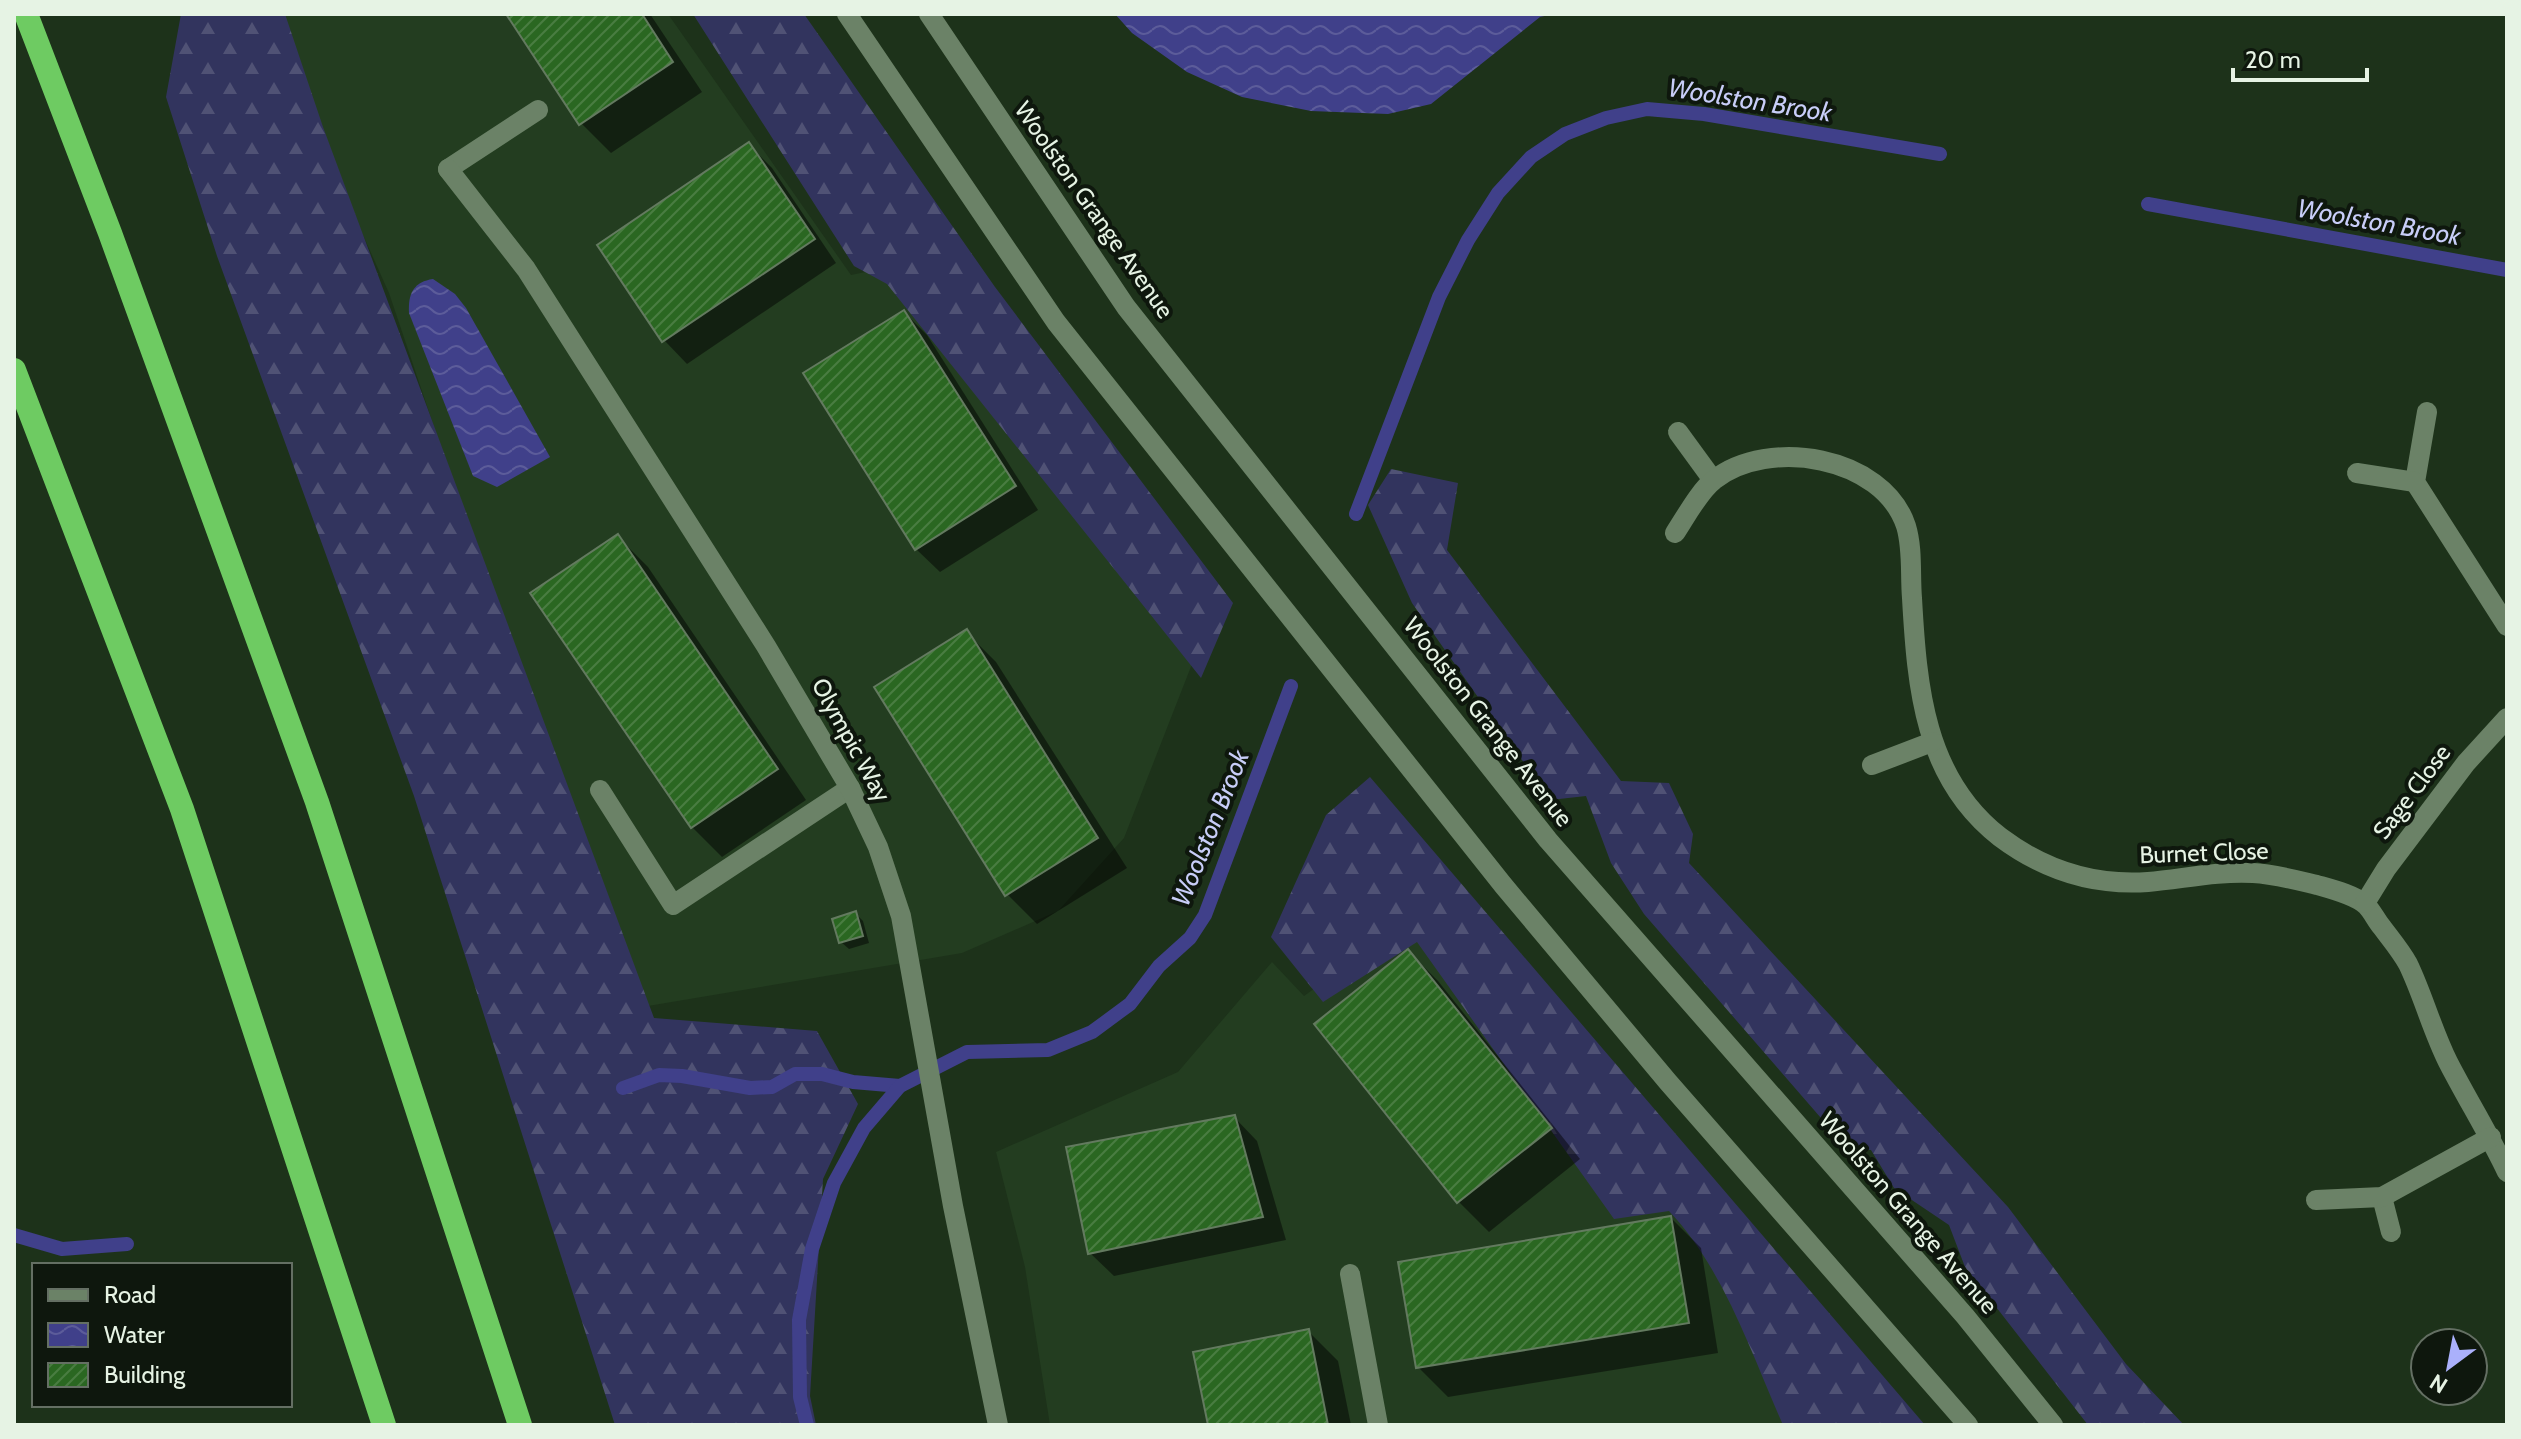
<svg xmlns="http://www.w3.org/2000/svg" width="2521" height="1439" font-family="Cabin,sans-serif">
<style>
.built{fill:#233d20}
.forest{fill:url(#forest-firs)}
.water{fill:url(#water-waves)}
.shadow{fill:#0007}
.lines{fill:none;stroke-linecap:round;stroke-linejoin:round}
.stream{stroke:#40408a;stroke-width:14}
.building{fill:url(#building-hatch);stroke:#637a5f;stroke-width:2}
.service{stroke:#6b8267;stroke-width:20}
.minor{stroke:#6b8267;stroke-width:20}
.secondary{stroke:#6b8267;stroke-width:20}
.motorway{stroke:#6ecb62;stroke-width:24}
.labels{text-anchor:middle;stroke-width:8;stroke-linejoin:round;paint-order:stroke}
.street-label{font-size:24px;fill:#e6f3e4;stroke:#0e170d}
.water-label{font-size:26px;font-style:italic;fill:#c8cdf8;stroke:#0e170d}
</style>
<defs>
<pattern id="forest-firs" width="22" height="20" patternUnits="userSpaceOnUse" patternTransform="scale(2)"><rect width="22" height="20" fill="#32345e"/><path d="M5 1l3.5 6h-7zM16 11l3.5 6h-7z" fill="#505275"/></pattern>
<pattern id="water-waves" width="16" height="10" patternUnits="userSpaceOnUse" patternTransform="scale(2)"><rect width="16" height="10" fill="#40408a"/><path d="M0 5q4-4 8 0t8 0" fill="none" stroke="#5c5c9a"/></pattern>
<pattern id="building-hatch" width="6" height="6" patternUnits="userSpaceOnUse" patternTransform="scale(2)"><rect width="6" height="6" fill="#2a6721"/><path d="M-1 1l2-2M0 6l6-6M5 7l2-2" fill="none" stroke="#497d41"/></pattern>
</defs>
<rect width="100%" height="100%" fill="#1d321a"/>
<g class="built">
<polygon points="276,14 668,14 851,275 894,266 1192,664 1124,838 1058,911 962,953 630,1009 389,293 309,115"/>
<polygon points="1431,905 1742,1258 1817,1425 1050,1425 1025,1267 996,1152 1178,1072 1272,962 1304,996"/>
</g>
<g class="forest">
<polygon points="181,14 285,14 323,127 654,1018 817,1031 858,1104 823,1179 810,1396 816,1425 615,1425 414,796 217,256 166,97"/>
<polygon points="693,14 804,14 995,287 1233,603 1201,678 887,284 854,266"/>
<polygon points="1391,469 1458,483 1447,550 1621,781 1669,783 1693,834 1689,863 2008,1207 2126,1364 2184,1425 2088,1425 1965,1267 1949,1225 1894,1188 1871,1150 1847,1148 1644,914 1611,863 1586,796 1550,800 1412,603 1368,505"/>
<path d="M1370 777 1925 1425H1783C1751 1353 1724 1269 1669 1211L1614 1219 1417 942 1323 1002 1271 937 1326 815Z"/>
</g>
<g class="water">
<polygon points="1115,14 1553,14 1540,17 1431,104 1388,114 1311,111 1242,97 1187,72 1132,33"/>
<path d="M433 279 455 294 466 308 550 457 497 487 473 476 409 313C408 294 413 282 433 279Z"/>
</g>
<g class="shadow">
<polygon points="508,14 650,14 702,92 611,153 581,123"/>
<polygon points="749,145 772,168 836,263 687,364 664,340"/>
<polygon points="904,312 927,335 1038,510 940,572 916,549"/>
<polygon points="618,537 648,567 806,800 722,857 692,827"/>
<polygon points="966,632 996,662 1127,868 1037,924 1007,894"/>
<polygon points="855,913 863,921 869,943 849,949 841,942"/>
<polygon points="1408,951 1438,981 1580,1159 1489,1232 1459,1202 1316,1024"/>
<polygon points="1234,1117 1257,1141 1286,1240 1114,1276 1090,1253"/>
<polygon points="1671,1218 1701,1248 1718,1353 1448,1397 1418,1367"/>
<polygon points="1308,1331 1338,1361 1351,1425 1210,1425"/>
</g>
<g class="lines">
<g class="stream">
<polyline points="2148,204 2507,270"/>
<polyline points="1356,514 1439,297 1468,240 1498,193 1531,157 1565,134 1606,118 1647,109 1704,114 1940,154"/>
<polyline points="623,1088 659,1075 682,1076 750,1088 772,1087 795,1074 822,1074 853,1082 900,1086"/>
<polyline points="14,1235 62,1249 127,1244"/>
<polyline points="807,1425 800,1397 799,1320 812,1249 834,1183 864,1128 900,1086 967,1052 1048,1050 1092,1032 1130,1004 1159,966 1190,938 1205,915 1291,686"/>
</g>
</g>
<g class="building">
<polygon points="506,14 642,14 673,62 579,125"/>
<polygon points="749,142 815,239 662,342 597,245"/>
<polygon points="904,310 1016,486 915,550 803,373"/>
<polygon points="618,534 778,769 691,828 530,593"/>
<polygon points="967,629 1098,838 1005,896 874,687"/>
<polygon points="856,911 863,936 839,943 832,919"/>
<polygon points="1408,949 1552,1128 1457,1203 1314,1024"/>
<polygon points="1235,1115 1263,1217 1088,1254 1066,1147"/>
<polygon points="1671,1216 1689,1323 1416,1368 1398,1262"/>
<polygon points="1309,1329 1328,1425 1208,1425 1193,1352"/>
</g>
<g class="lines">
<g class="service">
<polyline points="448,169 538,110"/>
<polyline points="600,790 673,905 850,788"/>
</g>
<g class="minor">
<polyline points="448,169 526,269 766,646 850,788 878,847 901,916 953,1206 998,1425"/>
<polyline points="2427,412 2415,482 2507,626"/>
<polyline points="1678,432 1713,480"/>
<polyline points="2357,473 2415,482"/>
<path d="M1675 533C1685 518 1700 490 1714 480 1768 437 1883 456 1906 526 1913 549 1910 575 1912 598 1917 687 1924 778 2000 837 2044 870 2092 886 2148 882 2183 879 2217 871 2253 873 2274 874 2296 880 2317 885 2331 889 2355 895 2366 905 2372 911 2376 920 2381 926 2390 938 2401 951 2408 964 2423 995 2432 1030 2448 1062 2467 1099 2489 1134 2507 1172"/>
<polyline points="1872,765 1932,742"/>
<polyline points="2365,903 2386,869 2466,763 2507,718"/>
<polyline points="2382,1197 2391,1232"/>
<polyline points="2316,1200 2382,1197 2491,1137"/>
<polyline points="1350,1274 1378,1425"/>
</g>
<g class="secondary">
<polyline points="847,14 1056,322 1503,885 1668,1082 1968,1425"/>
<polyline points="929,14 1126,307 1548,840 1965,1316 2053,1425"/>
</g>
<g class="motorway">
<polyline points="26,14 110,233 317,802 520,1425"/>
<polyline points="14,370 182,809 384,1425"/>
</g>
</g>
<g class="labels">
<g class="street-label">
<text transform="translate(1094 210) rotate(55)" y="8">Woolston Grange Avenue</text>
<text transform="translate(1488 722) rotate(52)" y="8">Woolston Grange Avenue</text>
<text transform="translate(851 740) rotate(61)" y="8">Olympic Way</text>
<text transform="translate(2412 792) rotate(-53)" y="8">Sage Close</text>
<text transform="translate(2204 853) rotate(-2)" y="8">Burnet Close</text>
<text transform="translate(1908 1213) rotate(49)" y="8">Woolston Grange Avenue</text>
</g>
<g class="water-label">
<text transform="translate(1750 100) rotate(9)" y="9">Woolston Brook</text>
<text transform="translate(2379 222) rotate(10)" y="9">Woolston Brook</text>
<text transform="translate(1210 828) rotate(-68)" y="9">Woolston Brook</text>
</g>
</g>
<rect width="2521" height="1439" fill="none" stroke="#e6f3e4" stroke-width="32"/>
<rect x="32" y="1263" width="260" height="144" fill="#0e170d" stroke="#646f63" stroke-width="2"/>
<rect x="48" y="1289" width="40" height="12" fill="#6b8267" stroke="#646f63" stroke-width="2"/>
<text x="104" y="1303" font-size="24" fill="#e6f3e4">Road</text>
<rect x="48" y="1323" width="40" height="24" fill="url(#water-waves)" stroke="#646f63" stroke-width="2"/>
<text x="104" y="1343" font-size="24" fill="#e6f3e4">Water</text>
<rect x="48" y="1363" width="40" height="24" fill="url(#building-hatch)" stroke="#646f63" stroke-width="2"/>
<text x="104" y="1383" font-size="24" fill="#e6f3e4">Building</text>
<g transform="translate(2449 1367) rotate(212)"><circle r="38" fill="#0e170d" stroke="#646f63" stroke-width="2"/>
<path d="M0-6L14 30L0 20L-14 30Z" fill="#aab0fb"/>
<text y="-12" font-size="22" font-weight="bold" text-anchor="middle" fill="#e6f3e4">N</text>
</g>
<path d="M2233 68v12h134v-12" fill="none" stroke="#e6f3e4" stroke-width="4"/>
<text x="2245" y="68" font-size="24" fill="#e6f3e4" stroke="#0e170d" stroke-width="6" paint-order="stroke">20 m</text>
</svg>
